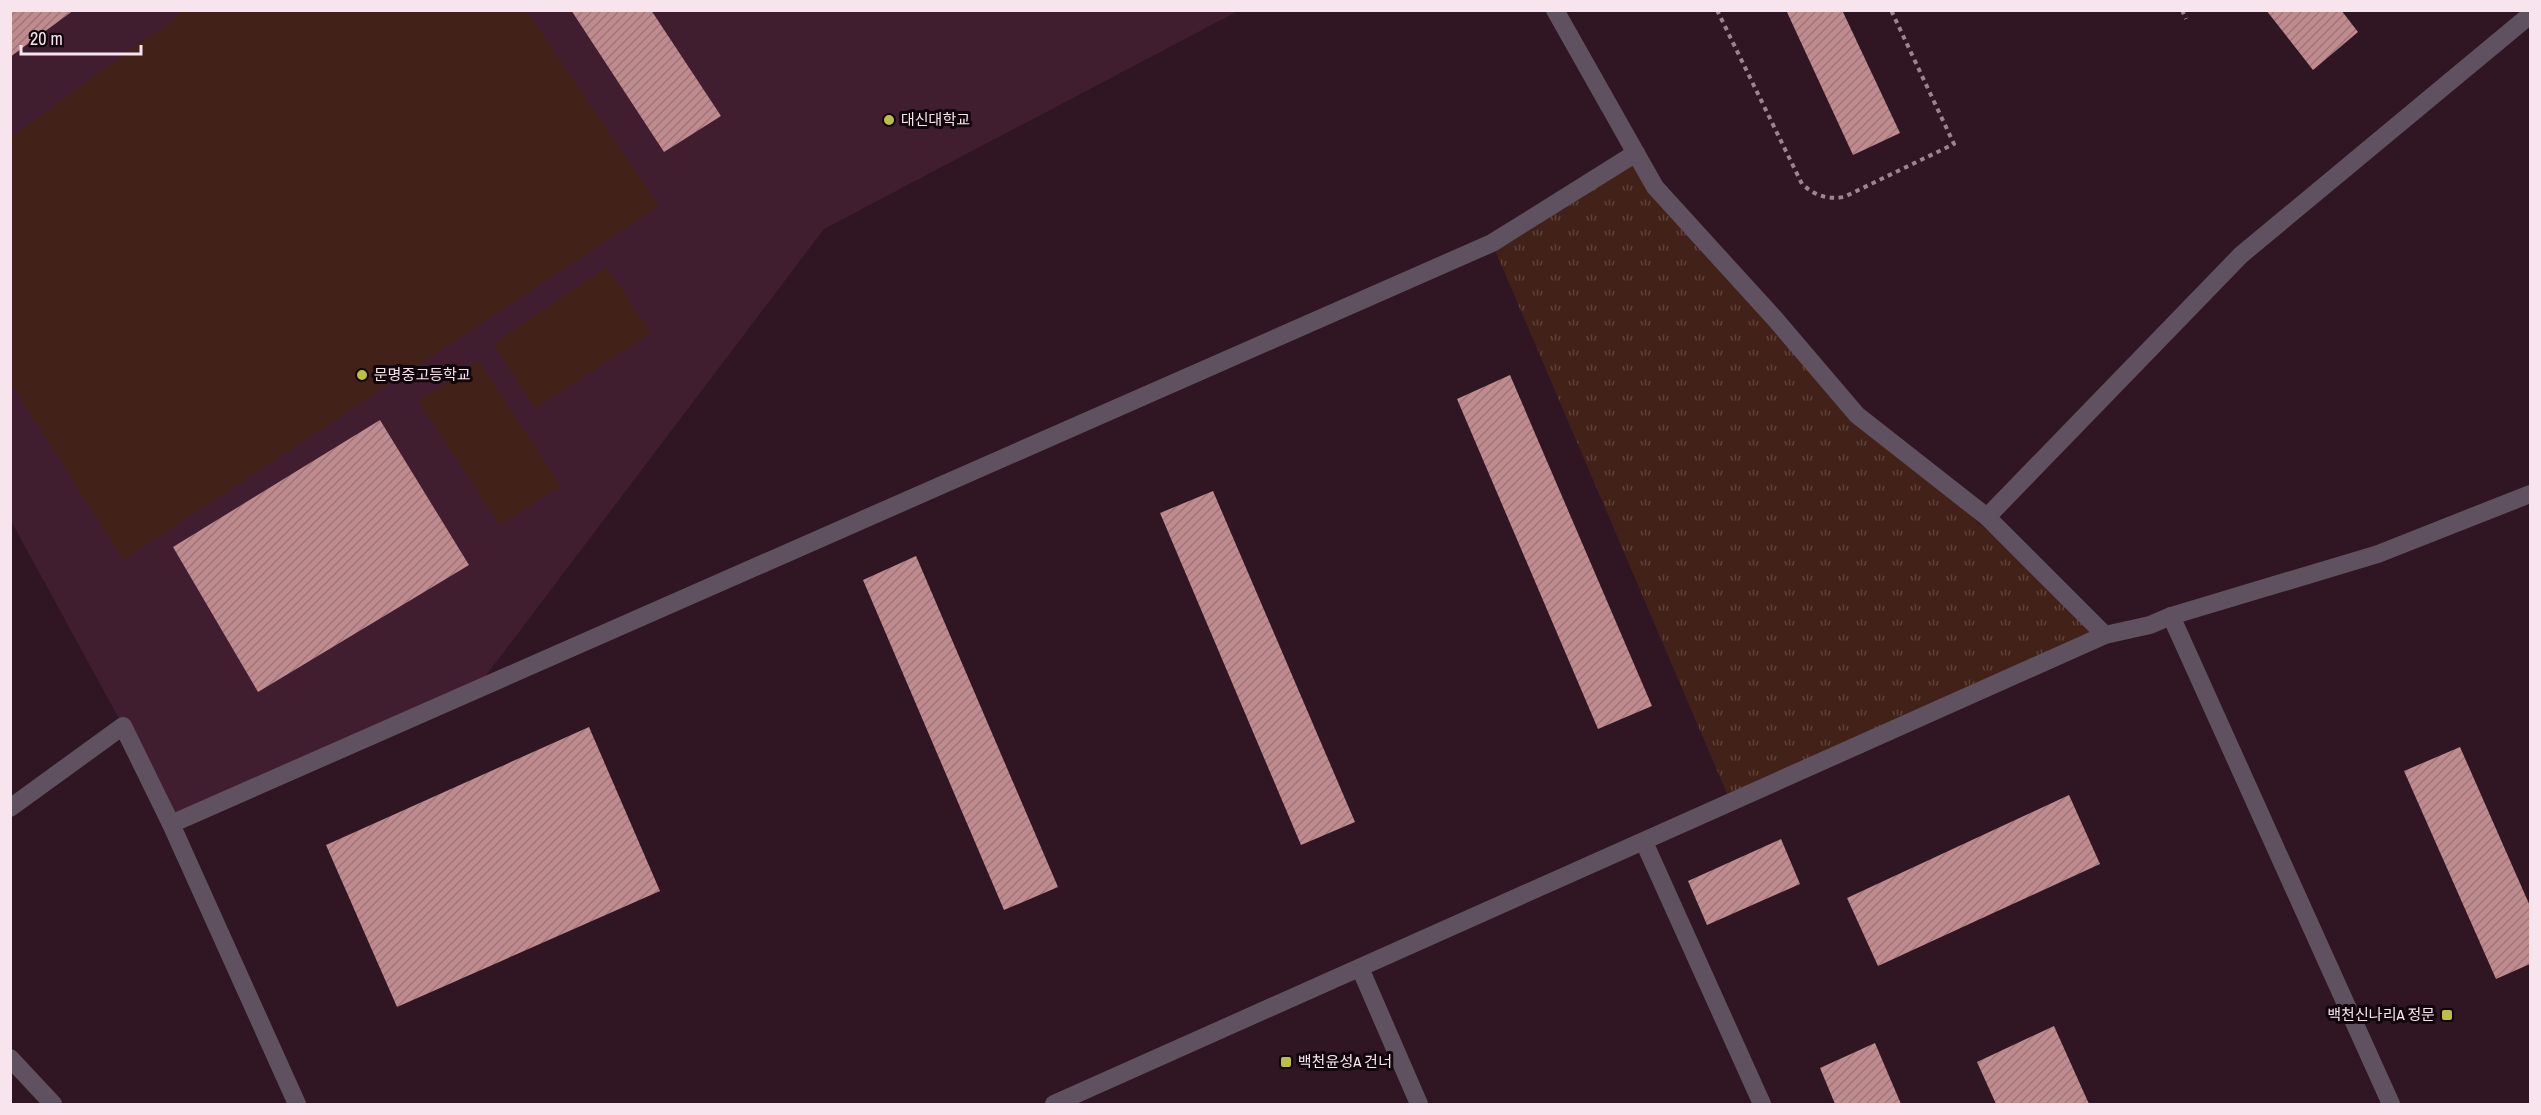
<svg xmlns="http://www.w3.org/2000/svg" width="2541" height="1115" font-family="'Archivo Narrow','Noto Sans KR',sans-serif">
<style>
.built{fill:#401e2f}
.park{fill:url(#park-tufts)}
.pitch{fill:#422218}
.building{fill:url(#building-hatch)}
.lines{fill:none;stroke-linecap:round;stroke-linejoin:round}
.path{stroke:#9b848f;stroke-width:4;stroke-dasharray:4.5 4.5;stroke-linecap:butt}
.minor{stroke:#5f515f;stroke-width:18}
.poi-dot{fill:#bcbf44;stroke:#11060b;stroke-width:2}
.labels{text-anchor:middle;stroke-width:6;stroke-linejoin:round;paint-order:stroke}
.poi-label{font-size:15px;fill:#f8e4ed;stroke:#11060b;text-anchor:start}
</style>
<defs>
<pattern id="park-tufts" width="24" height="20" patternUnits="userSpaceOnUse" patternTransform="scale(1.5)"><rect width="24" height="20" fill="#422218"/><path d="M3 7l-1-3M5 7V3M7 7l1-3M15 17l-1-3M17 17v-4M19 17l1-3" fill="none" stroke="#5e423a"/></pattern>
<pattern id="building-hatch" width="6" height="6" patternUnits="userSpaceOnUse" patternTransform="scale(1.5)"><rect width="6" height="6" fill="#c08b8f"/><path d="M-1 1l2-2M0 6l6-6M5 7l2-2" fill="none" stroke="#9d7679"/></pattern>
</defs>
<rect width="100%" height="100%" fill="#301523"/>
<polygon class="built" points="10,11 1238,11 824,229 475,690 171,824 123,726 11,521"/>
<polygon class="park" points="1636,153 1857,415 2105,635 1731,803 1492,243"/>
<g class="pitch">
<polygon points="184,11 527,11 659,206 123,560 11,383 11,137"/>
<polygon points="607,267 651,333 535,408 493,344"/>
<polygon points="479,361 561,486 500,525 418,401"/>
</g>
<g class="building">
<polygon points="10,10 74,10 10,57"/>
<polygon points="571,10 651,10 721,116 664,152"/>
<polygon points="1786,10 1842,10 1900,133 1853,155"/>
<polygon points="2266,10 2341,10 2358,32 2313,70"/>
<polygon points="1510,375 1652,706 1598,729 1457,399"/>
<polygon points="380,420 469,565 258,692 173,547"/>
<polygon points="1213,491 1355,822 1301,845 1160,513"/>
<polygon points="916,556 1058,887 1004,910 863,580"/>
<polygon points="589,727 660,891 397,1007 326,845"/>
<polygon points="2460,747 2530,906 2530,964 2496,979 2404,771"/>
<polygon points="2069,795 2100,864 1878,966 1847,898"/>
<polygon points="1781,839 1800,884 1707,925 1688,881"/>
<polygon points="2054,1026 2089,1104 1996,1104 1977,1062"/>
<polygon points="1875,1043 1901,1104 1835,1104 1820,1068"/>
</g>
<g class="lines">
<g class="path">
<path d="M1717 10 1802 184C1814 195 1827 200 1844 197L1954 144 1891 10"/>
<polyline points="2182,10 2186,19"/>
</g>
<g class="minor">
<polyline points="1555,10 1655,187 1776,320 1857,415 1987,517 2105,635"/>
<polyline points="1987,517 2241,255 2530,15"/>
<polyline points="2171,616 2391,1104"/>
<polyline points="10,808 123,726 171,824 297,1104"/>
<polyline points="171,824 1492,243 1636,153"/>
<polyline points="1644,842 1762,1104"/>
<polyline points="1360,968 1419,1104"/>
<polyline points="10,1058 53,1104"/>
<polyline points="1054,1104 2105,635 2150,625 2171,616 2378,554 2530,494"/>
</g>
</g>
<g class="poi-dot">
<circle cx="889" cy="120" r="6"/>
<circle cx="362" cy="375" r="6"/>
<rect x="2441" y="1009" width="12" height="12" rx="3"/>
<rect x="1280" y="1056" width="12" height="12" rx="3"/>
</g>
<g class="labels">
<g class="poi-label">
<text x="901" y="125">대신대학교</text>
<text x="374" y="380">문명중고등학교</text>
<text x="2435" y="1020" text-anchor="end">백천신나리A 정문</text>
<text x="1298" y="1067">백천윤성A 건너</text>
</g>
</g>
<rect width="2541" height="1115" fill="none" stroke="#f8e4ed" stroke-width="24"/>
<path d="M21 45v9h120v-9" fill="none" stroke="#f8e4ed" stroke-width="3"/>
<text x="30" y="45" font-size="18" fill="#f8e4ed" stroke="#11060b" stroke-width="4.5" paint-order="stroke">20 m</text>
</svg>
